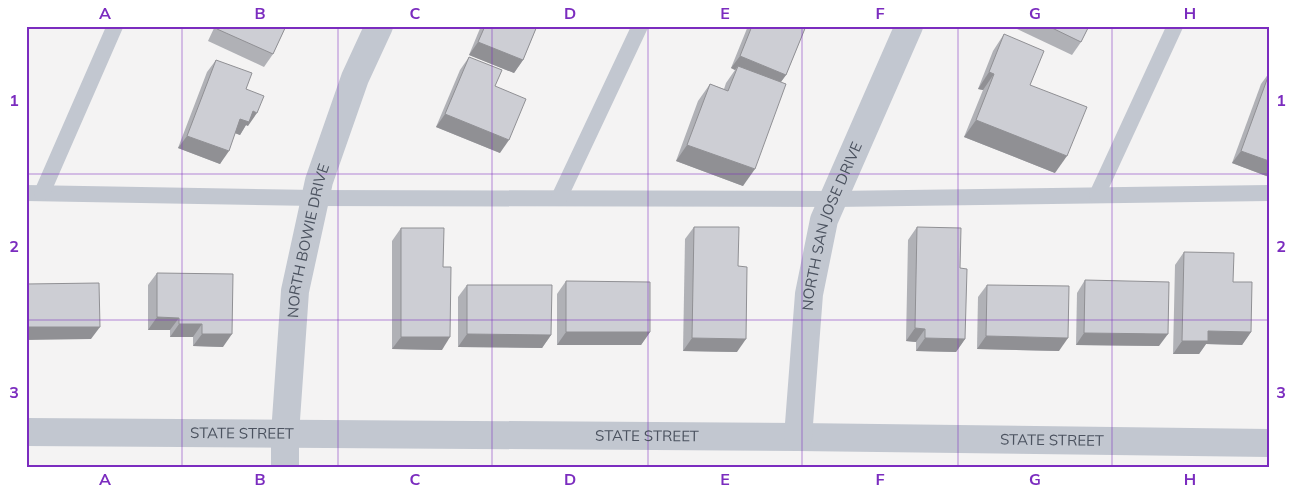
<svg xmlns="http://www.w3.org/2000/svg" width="1295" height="493" font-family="Mulish,sans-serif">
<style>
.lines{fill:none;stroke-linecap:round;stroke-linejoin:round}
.service{stroke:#c2c7d0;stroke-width:16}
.minor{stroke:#c2c7d0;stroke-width:28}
.wall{fill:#b0b1b6}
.shaded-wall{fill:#909094}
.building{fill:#cdced4;stroke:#909094}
.grid{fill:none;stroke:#7b2cbf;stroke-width:1;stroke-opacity:0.55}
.labels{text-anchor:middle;stroke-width:4;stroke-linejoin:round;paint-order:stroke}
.street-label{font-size:15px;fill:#4b525f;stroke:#fff}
.neatline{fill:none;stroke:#7b2cbf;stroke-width:2}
.grid-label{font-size:16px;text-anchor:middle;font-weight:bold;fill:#7b2cbf}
</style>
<rect width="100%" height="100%" fill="#f4f3f3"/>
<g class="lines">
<g class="service">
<polyline points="26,193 315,198 834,199 1269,193"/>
<polyline points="42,193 115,26"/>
<polyline points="1097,195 1175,26"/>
<polyline points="559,198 640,26"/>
</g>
<g class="minor">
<path id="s1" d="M26 432 798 437 1269 443"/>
<path id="s2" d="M798 437 809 294 824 220 909 26"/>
<path id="s3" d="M285 467V434L295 291 319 181 355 78 379 26"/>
</g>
</g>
<g class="wall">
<polygon points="215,26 286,26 273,54 264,67 208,41"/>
<polygon points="481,26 537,26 523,60 514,73 469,55"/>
<polygon points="748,26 806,26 786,75 781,82 743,186 676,161 698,101 710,84 724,89 726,83 735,70 731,68"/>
<polygon points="1011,26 1089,26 1081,42 1072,55"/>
<polygon points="1004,34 1030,85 1055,173 964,137 983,90 978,89 993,51"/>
<polygon points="469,57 495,86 500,153 436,127 460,70"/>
<polygon points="216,60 246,89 248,126 246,125 240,135 235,133 220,164 178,148 207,72"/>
<polygon points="1269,73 1269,177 1232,163 1261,84"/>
<polygon points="694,227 738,266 737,352 683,351 685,239"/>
<polygon points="917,227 960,268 965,339 956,352 916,351 916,342 906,341 908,240"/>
<polygon points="401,228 443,267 442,350 392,349 392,241"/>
<polygon points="1184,252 1233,282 1251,332 1242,345 1206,344 1199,354 1173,354 1175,265"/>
<polygon points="157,273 223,347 193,346 193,337 170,337 170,330 148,330 148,285"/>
<polygon points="1085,280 1159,346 1076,345 1077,293"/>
<polygon points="566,281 650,332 641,345 557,345 557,294"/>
<polygon points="467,285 551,335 542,348 458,347 458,297"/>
<polygon points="987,285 1059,351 977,349 978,297"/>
</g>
<g class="shaded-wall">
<polygon points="478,42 523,60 514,73 469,55"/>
<polygon points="740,56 786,75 777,87 738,66 735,70 731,68"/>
<polygon points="989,72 994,74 983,90 978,89"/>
<polygon points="253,111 257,113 248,126 246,125 240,135 232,132 240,119"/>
<polygon points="445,114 509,140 500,153 436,127"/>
<polygon points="976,120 1067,156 1055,173 964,137"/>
<polygon points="187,136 229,151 220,164 178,148"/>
<polygon points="687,145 755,169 743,186 676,161"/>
<polygon points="1241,151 1269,161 1269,177 1232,163"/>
<polygon points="157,317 179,318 170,330 148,330"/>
<polygon points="179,324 202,324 193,337 170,337"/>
<polygon points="26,327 100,327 91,339 26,340"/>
<polygon points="915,328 925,329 916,342 906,341"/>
<polygon points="1208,331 1251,332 1242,345 1206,344 1199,354 1173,354 1182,341"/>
<polygon points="566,332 650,332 641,345 557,345"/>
<polygon points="1084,333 1168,334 1159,346 1076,345"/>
<polygon points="202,334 232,334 223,347 193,346"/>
<polygon points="467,334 551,335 542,348 458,347"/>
<polygon points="986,336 1068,338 1059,351 977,349"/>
<polygon points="401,337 450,337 442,350 392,349"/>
<polygon points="692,338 746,339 737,352 683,351"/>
<polygon points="925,338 965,339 956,352 916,351"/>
</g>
<g class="building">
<polygon points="218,26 286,26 273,54 217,29"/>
<polygon points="485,26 537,26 523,60 478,42"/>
<polygon points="752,26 806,26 786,75 740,56"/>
<polygon points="1048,26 1089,26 1081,42"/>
<polygon points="1004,34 1044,51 1030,85 1087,107 1067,156 976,120 994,74 989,72"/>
<polygon points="469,57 502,70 495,86 526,99 509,140 445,114"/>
<polygon points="216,60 252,73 246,89 264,96 257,113 253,111 249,122 240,119 229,151 187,136"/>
<polygon points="738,66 786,84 755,169 687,145 710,84 728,91"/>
<polygon points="1269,74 1269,161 1241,151"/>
<polygon points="694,227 739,227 738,266 747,267 746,339 692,338"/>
<polygon points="917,227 961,228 960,268 967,269 965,339 925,338 925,329 915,328"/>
<polygon points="401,228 444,228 443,267 451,267 450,337 401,337"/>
<polygon points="1184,252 1234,253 1233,282 1252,282 1251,332 1208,331 1208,341 1182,341"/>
<polygon points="157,273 233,274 232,334 202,334 202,324 179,324 179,318 157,317"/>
<polygon points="1085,280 1169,282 1168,334 1084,333"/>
<polygon points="566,281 650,282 650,332 566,332"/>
<polygon points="99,283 100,327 26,327 26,284"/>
<polygon points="467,285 552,285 551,335 467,334"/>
<polygon points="987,285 1069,286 1068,338 986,336"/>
</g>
<path class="grid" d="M182 26V467M338 26V467M492 26V467M648 26V467M802 26V467M958 26V467M1112 26V467M26 174H1269M26 320H1269"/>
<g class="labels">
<g class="street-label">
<text dy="5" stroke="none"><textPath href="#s2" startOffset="215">NORTH SAN JOSE DRIVE</textPath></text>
<text dy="5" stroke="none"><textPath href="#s3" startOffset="228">NORTH BOWIE DRIVE</textPath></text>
<text dy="5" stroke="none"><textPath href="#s1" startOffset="216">STATE STREET</textPath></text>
<text dy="5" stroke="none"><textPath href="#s1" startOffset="621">STATE STREET</textPath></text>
<text dy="5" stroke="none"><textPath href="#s1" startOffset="1026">STATE STREET</textPath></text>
</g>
</g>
<rect width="1295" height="493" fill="none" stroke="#ffffff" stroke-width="55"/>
<rect x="28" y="28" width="1240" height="438" class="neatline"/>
<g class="grid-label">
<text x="105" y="19">A</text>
<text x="260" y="19">B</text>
<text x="415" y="19">C</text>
<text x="570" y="19">D</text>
<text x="725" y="19">E</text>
<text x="880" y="19">F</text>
<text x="1035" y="19">G</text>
<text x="1190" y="19">H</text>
<text x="14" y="106">1</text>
<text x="1281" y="106">1</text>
<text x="14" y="252">2</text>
<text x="1281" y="252">2</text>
<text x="14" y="398">3</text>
<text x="1281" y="398">3</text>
<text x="105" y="485">A</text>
<text x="260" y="485">B</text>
<text x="415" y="485">C</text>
<text x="570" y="485">D</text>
<text x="725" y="485">E</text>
<text x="880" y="485">F</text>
<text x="1035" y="485">G</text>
<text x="1190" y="485">H</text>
</g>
</svg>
